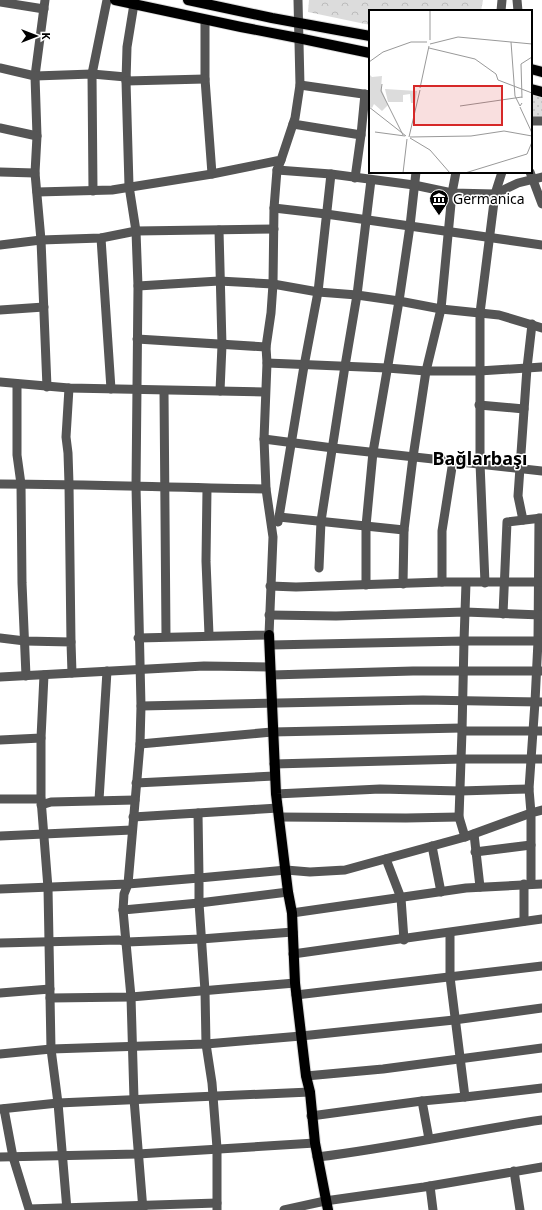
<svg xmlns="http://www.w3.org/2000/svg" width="542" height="1210" font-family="'Noto Sans',sans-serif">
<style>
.forest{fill:url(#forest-crowns)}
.park{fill:url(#park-dots)}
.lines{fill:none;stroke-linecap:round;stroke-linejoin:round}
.major-casing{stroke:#dbdbdb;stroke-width:12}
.minor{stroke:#555;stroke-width:9}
.major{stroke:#000;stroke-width:10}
.labels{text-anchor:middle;stroke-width:3;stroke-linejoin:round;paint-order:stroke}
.poi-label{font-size:14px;fill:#000;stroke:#fff;text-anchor:start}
.district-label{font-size:18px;font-weight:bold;fill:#000;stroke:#fff}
.inset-road{fill:none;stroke:#999;stroke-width:1}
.view{fill:#d62828;fill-opacity:0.15;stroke:#d62828;stroke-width:2}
.inset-edge{fill:none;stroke:#000;stroke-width:2}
</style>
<defs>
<pattern id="forest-crowns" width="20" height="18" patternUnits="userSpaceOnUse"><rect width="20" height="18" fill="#dcdcdc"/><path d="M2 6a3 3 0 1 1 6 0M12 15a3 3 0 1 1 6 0" fill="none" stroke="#bbb"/></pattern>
<pattern id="park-dots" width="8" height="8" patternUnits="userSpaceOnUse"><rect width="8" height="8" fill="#dcdcdc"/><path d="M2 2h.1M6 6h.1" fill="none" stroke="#bbb" stroke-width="1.8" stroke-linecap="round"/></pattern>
</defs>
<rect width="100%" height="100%" fill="#fff"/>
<polygon class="forest" points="309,0 483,0 481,11 370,11 370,25 308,12"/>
<polygon class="park" points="531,95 542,97 542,117 531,117"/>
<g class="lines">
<defs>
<g id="major">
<polyline points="115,0 241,27 298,38 370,53"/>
<polyline points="188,0 272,18 370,36"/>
<polyline points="531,69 542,72"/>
<polyline points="531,89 542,92"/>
<polyline points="269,635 276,794 288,892 292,913 295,983 306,1076 310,1092 315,1143 328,1210"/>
</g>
</defs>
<use href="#major" class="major-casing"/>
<g class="minor">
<polyline points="45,0 35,76 37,136 35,173 41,240 47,387"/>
<polyline points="517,0 518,11"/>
<polyline points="0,2 44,9"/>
<polyline points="134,4 127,47 126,81 129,186 136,231 138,286 136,486 141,706 140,744 128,884 124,894 123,910 131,997 134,1099 143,1210"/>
<polyline points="501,11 502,0"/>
<polyline points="205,20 205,79 212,174"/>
<polyline points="0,68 35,76 92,74 126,77"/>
<polyline points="126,81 205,79"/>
<polyline points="300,85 370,95"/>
<polyline points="531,121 542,121"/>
<polyline points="293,124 361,135"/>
<polyline points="0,128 37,136"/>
<polyline points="277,170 331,174 414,185 452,193 495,194 518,183 542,177"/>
<polyline points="0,172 35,173"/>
<polyline points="530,172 542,204"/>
<polyline points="355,178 361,135 365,94"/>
<polyline points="93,191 92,74 107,0"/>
<polyline points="37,192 112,190 212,174 281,160 295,118 300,85 298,0"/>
<polyline points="274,208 326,214 542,245"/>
<polyline points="219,230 222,345 220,391"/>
<polyline points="101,238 111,389"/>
<polyline points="0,245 41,240 101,238 136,231 274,229"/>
<polyline points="138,286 219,281 273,284 318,292 357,295 399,301 441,309 499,315 542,328"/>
<polyline points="0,310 44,307"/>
<polyline points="137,339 266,347"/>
<polyline points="267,363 387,368 426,371 479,371 542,367"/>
<polyline points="0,382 69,388 265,392"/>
<polyline points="17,384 17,455 21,484 22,583 26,676"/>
<polyline points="69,388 66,437 68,453 69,484 71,642"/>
<polyline points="164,391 166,636"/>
<polyline points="479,405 524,409"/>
<polyline points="264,439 333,448 542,471"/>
<path d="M0 484C89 484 177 488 266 489"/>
<polyline points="207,489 206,561 209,635"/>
<polyline points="279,517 304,366 318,292 331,174"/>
<polyline points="539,518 538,641 542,641"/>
<polyline points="523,520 518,496 527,368 532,324"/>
<polyline points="278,522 279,517 404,530"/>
<polyline points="319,568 321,521 345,366 357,295 371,180"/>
<polyline points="442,582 442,531 453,461"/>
<polyline points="485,583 480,463 480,313 495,194 502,172"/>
<polyline points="403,584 404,530 413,457 426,371 441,309 452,193 456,172"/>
<polyline points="366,585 366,526 373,452 399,301 410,226 416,172"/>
<polyline points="270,586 296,587 442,582 542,582"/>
<polyline points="503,614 507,522 542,518"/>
<polyline points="269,615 336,616 465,612 542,615"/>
<polyline points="0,638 25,641 71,642 72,673"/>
<polyline points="138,638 269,635 273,537 266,489 264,439 267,363 266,347 271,313 273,284 274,208 277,170 281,160"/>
<polyline points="270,645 464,641 462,731 542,731"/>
<polyline points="271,675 413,671 541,671"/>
<polyline points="0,677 204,666 270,667"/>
<polyline points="141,706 423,700 542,702"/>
<polyline points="41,738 41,799 48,888 51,1049 58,1103 67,1210"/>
<polyline points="0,740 41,738 44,675"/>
<polyline points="140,744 272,732 462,728"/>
<polyline points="274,764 462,759 542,759"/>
<polyline points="136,783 274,776"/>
<polyline points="276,794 380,789 460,791 529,789"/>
<polyline points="0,799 41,799"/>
<polyline points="99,800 107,671"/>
<polyline points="41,805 51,802 135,800"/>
<polyline points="198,813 278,808"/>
<polyline points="279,817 406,818 459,817"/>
<polyline points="474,834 480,887"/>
<polyline points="0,836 132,830"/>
<polyline points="465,837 531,813 529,789 535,702 538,641 464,641 466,583"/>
<polyline points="432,846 441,892"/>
<polyline points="475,852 531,845"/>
<polyline points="386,859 401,898 404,940"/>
<polyline points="524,884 524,921"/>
<polyline points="531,884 531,813 542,810"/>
<polyline points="0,889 128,884 199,878 198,813 133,817"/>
<polyline points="123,910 199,903 288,892"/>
<polyline points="292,913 466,888 542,884"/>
<polyline points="450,933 450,977 465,1097 542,1088"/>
<polyline points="0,943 119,940 127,942 201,939 293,932"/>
<polyline points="293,954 542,919"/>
<polyline points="0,993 50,989"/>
<polyline points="296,995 542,966"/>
<polyline points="50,998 131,997 295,983"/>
<polyline points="0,1054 51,1049 206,1044 301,1036 454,1020 542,1008"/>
<polyline points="306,1076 383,1069 542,1048"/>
<polyline points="422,1101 429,1139"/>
<polyline points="0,1109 58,1103 310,1092"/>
<polyline points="4,1109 13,1157 29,1209 217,1203"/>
<polyline points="311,1116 422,1101 465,1097"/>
<polyline points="0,1157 138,1154 315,1143"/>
<path d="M317 1157C393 1148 467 1131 542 1120"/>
<polyline points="514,1171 520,1210"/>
<polyline points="430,1186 433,1210"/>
<polyline points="217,1210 217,1148 212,1083 206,1044 205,991 199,903 199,878 286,870 310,872 345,870 465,837 459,817 462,731"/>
<polyline points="284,1210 325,1201 424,1187 542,1167"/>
</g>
<use href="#major" class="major"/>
</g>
<defs>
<symbol id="museum-pin" viewBox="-11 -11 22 30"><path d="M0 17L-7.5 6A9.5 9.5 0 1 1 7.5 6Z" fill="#000" stroke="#fff"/><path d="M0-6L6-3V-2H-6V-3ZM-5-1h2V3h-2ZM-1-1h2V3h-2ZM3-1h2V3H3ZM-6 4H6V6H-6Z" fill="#fff"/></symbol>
</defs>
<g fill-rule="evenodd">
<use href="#museum-pin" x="428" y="188" width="22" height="30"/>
</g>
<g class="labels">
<g class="poi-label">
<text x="453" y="204">Germanica</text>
</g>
<g class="district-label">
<text x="480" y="465">Bağlarbaşı</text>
</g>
</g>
<g transform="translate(369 10)">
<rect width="163" height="163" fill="#fff"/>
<path d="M16 79 48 81 46 93H42L41 84 34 85V92H19Z" fill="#dcdcdc"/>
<path d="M0 64 3 67 13 66 12 78 19 95 13 101 5 94 3 98 0 96Z" fill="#dcdcdc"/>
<path class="inset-road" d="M61 30V0M142 32 146 86 151 96 153 93M61 34 89 27 163 34M60 38 106 49 127 64 129 70 163 83M0 52 14 42 42 32H58M13 74 12 81 34 125M51 78 60 36M153 88 152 54 163 47M91 96 153 87M0 97 37 126M151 97 163 123M6 122 36 126M40 127 51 80M41 127 102 126 135 121 163 126M41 128 61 140 81 163M34 163 38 129M96 163 158 144 163 132"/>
<path class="view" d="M45 76H133V115H45Z"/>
<rect width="163" height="163" class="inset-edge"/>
</g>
<g transform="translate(36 36) rotate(90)" stroke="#ffffff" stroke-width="3" paint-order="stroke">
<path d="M0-3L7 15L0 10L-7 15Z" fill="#000000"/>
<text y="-6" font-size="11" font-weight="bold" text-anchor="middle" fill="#000000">K</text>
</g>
</svg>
